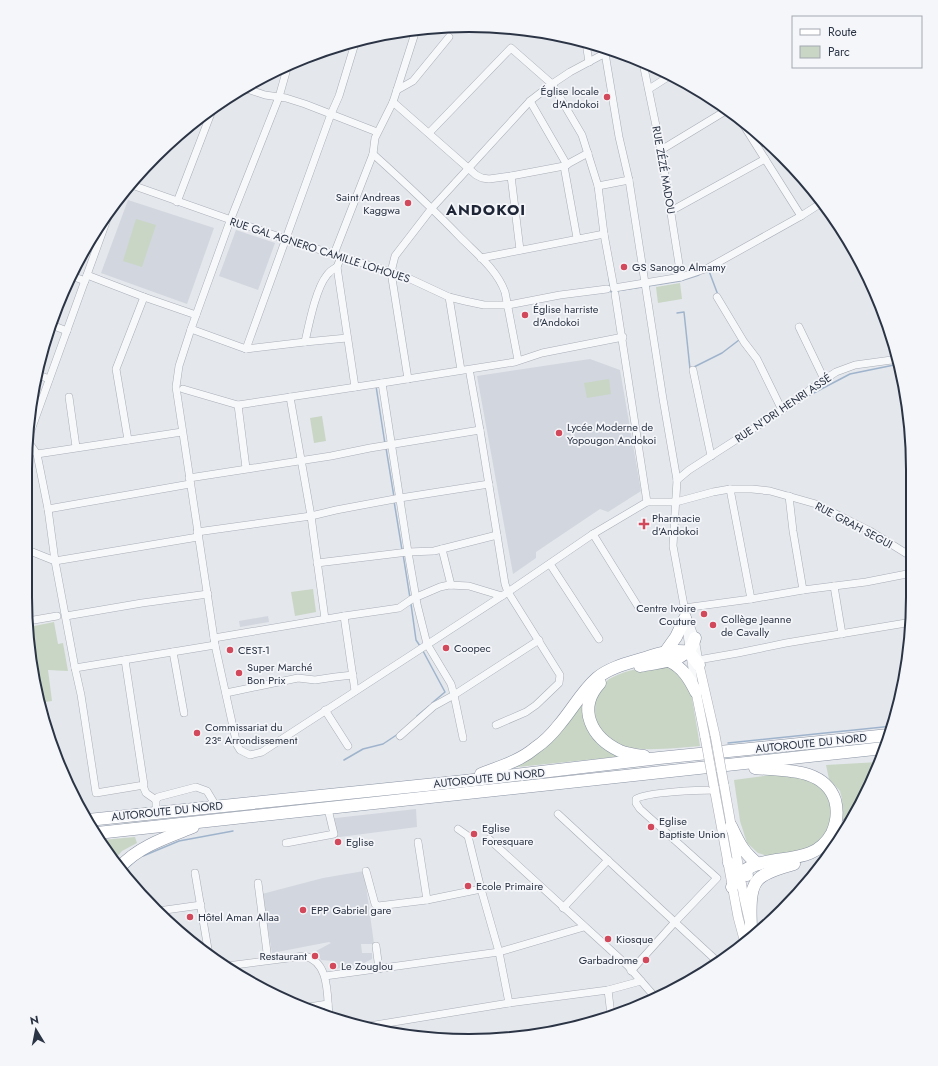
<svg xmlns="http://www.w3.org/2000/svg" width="938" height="1066" font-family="Jost,sans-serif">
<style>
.built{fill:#d2d6de}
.green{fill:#c9d6c5}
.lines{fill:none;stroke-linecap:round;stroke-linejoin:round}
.stream{stroke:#9fb4cc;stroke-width:1.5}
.street-casing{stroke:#a9aeb7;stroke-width:8}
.secondary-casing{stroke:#a9aeb7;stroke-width:10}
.highway-casing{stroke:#8b94a3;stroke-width:13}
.street{stroke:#f7f8fa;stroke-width:7}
.secondary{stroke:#fff;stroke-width:9}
.highway{stroke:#fff;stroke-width:12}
.secondary-bridge-casing{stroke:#a9aeb7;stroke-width:10;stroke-linecap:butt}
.secondary-bridge{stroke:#fff;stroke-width:9}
.poi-dot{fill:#d1495b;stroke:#f4f6f9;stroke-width:1.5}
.labels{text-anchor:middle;stroke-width:3.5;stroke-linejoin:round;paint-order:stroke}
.poi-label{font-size:11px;fill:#2b3445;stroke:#f4f6f9;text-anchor:start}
.street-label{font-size:11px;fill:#2b3445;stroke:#f4f6f9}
.district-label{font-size:15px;font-weight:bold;letter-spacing:1px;fill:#1d2536;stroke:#f4f6f9}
.rim{fill:none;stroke:#2b3445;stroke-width:2}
</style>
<rect width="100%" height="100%" fill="#e4e7ec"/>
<g class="built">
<polygon points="128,200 214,228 187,304 101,273"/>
<polygon points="236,230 275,243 258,290 219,276"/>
<polygon points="590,359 620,370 641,491 608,512 600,509 536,552 536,558 513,574 477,376"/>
<polygon points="268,616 269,622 240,627 239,621"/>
<polygon points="416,809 417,827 332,838 327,819"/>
<polygon points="364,871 374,944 361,944 362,953 372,953 372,959 362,964 335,969 334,961 321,960 316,951 331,943 329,942 272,953 262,894 323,878"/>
</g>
<g class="green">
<polygon points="136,219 156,225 142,267 123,261"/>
<polygon points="680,283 682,299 658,303 656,287"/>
<polygon points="609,379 611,394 587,398 584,383"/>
<polygon points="322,416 326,441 314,443 310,418"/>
<polygon points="313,589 316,612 295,616 291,592"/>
<polygon points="54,622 58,644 63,643 68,671 48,670 52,701 39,703 29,627"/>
<path d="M670 665 680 672 691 692 700 746C677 748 642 752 621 746 609 742 596 727 593 714 591 702 600 684 611 678 629 668 651 667 670 665Z"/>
<path d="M583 702C583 716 588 736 600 746 607 751 617 754 624 756L508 768Z"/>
<polygon points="879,762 867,793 859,806 843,826 842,799 840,791 829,779 826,765"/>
<polygon points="785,773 802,775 826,788 834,821 816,846 771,857 758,853 747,843 740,821 734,780"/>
<polygon points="135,837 137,843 122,851 115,859 102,840"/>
</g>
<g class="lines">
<g class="stream">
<polyline points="708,271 709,271 718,295"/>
<polyline points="609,278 611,292 613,292"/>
<polyline points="648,286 680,281 699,275"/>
<polyline points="616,291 642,287"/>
<polyline points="677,313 684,312 690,369 722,353 739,340"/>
<polyline points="376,386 385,444"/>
<polyline points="806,396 808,396 850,374 899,364"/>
<polyline points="386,448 394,497"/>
<polyline points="394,501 402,550"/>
<polyline points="403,554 410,598"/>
<polyline points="411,604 416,640 420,646"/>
<polyline points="423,651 445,692 432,703"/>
<polyline points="417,716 429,706"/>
<polyline points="728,743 893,726"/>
<polyline points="344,760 363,749 383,744 398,734"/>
<polyline points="143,856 179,841 233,831"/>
<polyline points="123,872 136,860"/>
</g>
<defs>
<g id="street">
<polyline points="586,43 589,62"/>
<polyline points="604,47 619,137 629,180 663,399 677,480 673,546 685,611 695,638 699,662"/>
<polyline points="643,63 661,150 681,277"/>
<polyline points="288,65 279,97 230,221 191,329 179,366 176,387 215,645 237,745 240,750 250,755 262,752 508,592 593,534 647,502 676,502 713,492 730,489 752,489 770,491 816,504 870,531 912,557"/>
<polyline points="244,88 265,95 286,98 305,104 377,132"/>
<polyline points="649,89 671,75"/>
<polyline points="397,90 413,81 449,37"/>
<polyline points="530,101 567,165"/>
<polyline points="393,102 476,175 482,178 489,179 511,176 564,166 588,153"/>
<polyline points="741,121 801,216"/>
<polyline points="429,133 511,48 552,84 582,135 598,186 604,234 614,288 681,277 708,268 801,216 823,202"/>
<polyline points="661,150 727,110"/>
<path d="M373 154C403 181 433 209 461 238 477 254 497 270 505 292L518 360"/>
<polyline points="564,166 577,238"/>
<polyline points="511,176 520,250"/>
<polyline points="129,184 285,239 404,276 449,297 465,301 484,305 508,305 560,295 607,289"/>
<polyline points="598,186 629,180"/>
<polyline points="177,202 213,108"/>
<polyline points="671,211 765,159"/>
<polyline points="334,254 373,154 375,138 393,102 416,30"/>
<polyline points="341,257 337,267 355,387"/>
<polyline points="481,258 604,234"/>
<polyline points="87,275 144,297 196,315"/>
<polyline points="72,276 85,281"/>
<polyline points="615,294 647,502"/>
<polyline points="449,297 461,370"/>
<polyline points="717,297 744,342 757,359 782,410"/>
<polyline points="49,324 67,331"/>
<polyline points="799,327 824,379"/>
<polyline points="191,329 246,349 305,342 347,338"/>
<path d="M305 342C309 324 316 288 327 275 330 271 333 269 337 267"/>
<polyline points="246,349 331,114 339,96 356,40"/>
<polyline points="693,370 711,456"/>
<polyline points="36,374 49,379"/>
<polyline points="470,374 480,430 505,584 508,592 560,675 559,683 536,705 526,712 496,725"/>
<polyline points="408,379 391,272 395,256 432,208 530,101 552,84 570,72 613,49"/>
<polyline points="382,383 408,552 417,604 427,644 451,684 454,695 463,738"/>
<polyline points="183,389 238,405 382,383 515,362 542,353 623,337"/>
<polyline points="69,397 76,447"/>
<polyline points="290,397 311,516 325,619"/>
<polyline points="238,405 246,468"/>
<polyline points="27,440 37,454 48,509 55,561 198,537"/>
<polyline points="128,440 116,369 144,297"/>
<polyline points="26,444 110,211"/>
<polyline points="37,454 182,432"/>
<polyline points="189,478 331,456 370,448 480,430"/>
<polyline points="677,480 689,470 776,414 800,398 812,388 836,372 855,365 899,359"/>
<polyline points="730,489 751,599"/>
<polyline points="789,496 793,531 803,590"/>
<polyline points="48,509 190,484"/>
<polyline points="197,532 311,516 336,510 400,498 489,484"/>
<polyline points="593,534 639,608"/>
<polyline points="25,549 55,561 75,668 81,695 96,793 144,785 125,660"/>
<polyline points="442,549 451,585"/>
<polyline points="317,563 408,552 434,551 497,535"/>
<polyline points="550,564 599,639"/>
<polyline points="834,586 842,634"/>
<polyline points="684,608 751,599 803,590 866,582 912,573"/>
<polyline points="66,616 142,603 208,594"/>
<polyline points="344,616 355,691"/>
<polyline points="28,621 57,616"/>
<polyline points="685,621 694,682"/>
<polyline points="214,638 344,616 399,608 412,599 440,587 449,585 469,586 502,596"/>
<polyline points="173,652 184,713"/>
<polyline points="698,660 738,653 786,643 912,622"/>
<polyline points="75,668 215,645"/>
<polyline points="226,693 298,678 315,680 335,677 353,675"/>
<polyline points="325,710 348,746"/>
<polyline points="400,736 434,706 454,695 539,640"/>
<polyline points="143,786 146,793 156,800"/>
<polyline points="156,812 156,800 158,797 196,787 207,791 216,806"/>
<polyline points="558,814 718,962"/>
<polyline points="458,829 468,836 481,889 499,952 509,1003"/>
<polyline points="489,839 628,966 655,997"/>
<polyline points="418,842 427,900"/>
<polyline points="286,843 334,834 328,809"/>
<polyline points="366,871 375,904 378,906 427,900 481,889"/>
<polyline points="195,873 209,955"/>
<polyline points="258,883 268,960"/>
<polyline points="563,908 608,860"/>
<polyline points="158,911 201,905"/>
<polyline points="376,946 379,969"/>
<path d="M227 966 304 956C330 961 327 996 329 1016"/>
<path d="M631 971 674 923 717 878 640 809 636 803V799C647 792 699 790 715 790"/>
<polyline points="325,976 499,952 584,927"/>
<polyline points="608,990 611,1015"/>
<polyline points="302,1008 328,1004"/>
<polyline points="363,1027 509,1003 608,990 641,981"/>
</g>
<g id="secondary">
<polyline points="699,665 715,735"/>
<polyline points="696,692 705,737"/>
<polyline points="724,785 744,898 753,937"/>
<polyline points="714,787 738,917 745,943"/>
</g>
<g id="highway">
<polyline points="666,651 676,637 685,618"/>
<path d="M669 661C683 668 689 678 696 692"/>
<path d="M640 666C661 661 689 663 695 638"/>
<path d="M600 683C576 709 592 738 620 751 627 754 636 755 644 756"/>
<path d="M481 774C499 767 520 761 535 748 544 742 552 734 559 725 572 710 582 691 597 678 610 667 629 663 645 658 660 653 673 649 689 652L699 665"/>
<polyline points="88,820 465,781 659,758 889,735"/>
<path d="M731 826C739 843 743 852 758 864"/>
<polyline points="97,833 884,748"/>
<polyline points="831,844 849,823"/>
<polyline points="729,863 739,874 747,875"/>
<path d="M120 867C139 846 168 837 193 827"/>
<path d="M732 887C736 880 738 874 745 870 773 852 813 868 832 833 837 822 838 811 835 800 824 767 783 771 755 768"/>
<path d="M751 931C751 918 748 892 757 881 763 872 784 867 794 864"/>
</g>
</defs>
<use href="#street" class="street-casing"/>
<use href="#secondary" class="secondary-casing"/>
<use href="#highway" class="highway-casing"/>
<use href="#street" class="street"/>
<use href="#secondary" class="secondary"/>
<use href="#highway" class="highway"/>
<defs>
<g id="secondary-bridge">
<polyline points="715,735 724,785"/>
<polyline points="705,737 714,787"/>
</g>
</defs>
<use href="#secondary-bridge" class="secondary-bridge-casing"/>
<use href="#secondary-bridge" class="secondary-bridge"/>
</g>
<g class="poi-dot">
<circle cx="607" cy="97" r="4"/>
<circle cx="408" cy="203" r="4"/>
<circle cx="624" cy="267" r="4"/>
<circle cx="525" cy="315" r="4"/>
<circle cx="559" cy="433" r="4"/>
<path d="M642 518h4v4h4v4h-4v4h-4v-4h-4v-4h4z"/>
<circle cx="704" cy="614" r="4"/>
<circle cx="713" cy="625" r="4"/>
<circle cx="446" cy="648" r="4"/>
<circle cx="230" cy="650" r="4"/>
<circle cx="239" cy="673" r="4"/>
<circle cx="197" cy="733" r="4"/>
<circle cx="651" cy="827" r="4"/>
<circle cx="474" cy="834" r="4"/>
<circle cx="338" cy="842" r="4"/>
<circle cx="468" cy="886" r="4"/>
<circle cx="303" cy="910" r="4"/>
<circle cx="190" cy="917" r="4"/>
<circle cx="608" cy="939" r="4"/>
<circle cx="315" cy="956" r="4"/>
<circle cx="646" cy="960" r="4"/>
<circle cx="333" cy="966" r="4"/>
</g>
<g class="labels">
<g class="poi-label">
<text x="599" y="95" text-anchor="end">Église locale<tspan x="599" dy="13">d'Andokoi</tspan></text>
<text x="400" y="201" text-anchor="end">Saint Andreas<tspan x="400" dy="13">Kaggwa</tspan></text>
<text x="632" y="271">GS Sanogo Almamy</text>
<text x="533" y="313">Église harriste<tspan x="533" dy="13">d'Andokoi</tspan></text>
<text x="567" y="431">Lycée Moderne de<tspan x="567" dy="13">Yopougon Andokoi</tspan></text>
<text x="652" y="522">Pharmacie<tspan x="652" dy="13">d’Andokoi</tspan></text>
<text x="696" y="612" text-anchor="end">Centre Ivoire<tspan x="696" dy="13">Couture</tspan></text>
<text x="721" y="623">Collège Jeanne<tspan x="721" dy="13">de Cavally</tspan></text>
<text x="454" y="652">Coopec</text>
<text x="238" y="654">CEST-1</text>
<text x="247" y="671">Super Marché<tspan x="247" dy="13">Bon Prix</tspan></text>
<text x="205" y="731">Commissariat du<tspan x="205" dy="13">23ᵉ Arrondissement</tspan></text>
<text x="659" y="825">Eglise<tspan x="659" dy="13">Baptiste Union</tspan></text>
<text x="482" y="832">Eglise<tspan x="482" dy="13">Foresquare</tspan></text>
<text x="346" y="846">Eglise</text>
<text x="476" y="890">Ecole Primaire</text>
<text x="311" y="914">EPP Gabriel gare</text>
<text x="198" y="921">Hôtel Aman Allaa</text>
<text x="616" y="943">Kiosque</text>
<text x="307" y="960" text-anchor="end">Restaurant</text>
<text x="638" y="964" text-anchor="end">Garbadrome</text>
<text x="341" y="970">Le Zouglou</text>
</g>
<g class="street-label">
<text transform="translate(664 170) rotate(80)" y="4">RUE ZÉZÉ MADOU</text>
<text transform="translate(320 250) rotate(18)" y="4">RUE GAL AGNERO CAMILLE LOHOUES</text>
<text transform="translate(783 408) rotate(-34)" y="4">RUE N’DRI HENRI ASSÉ</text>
<text transform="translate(854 525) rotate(28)" y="4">RUE GRAH SEGUI</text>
<text transform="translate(811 743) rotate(-6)" y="4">AUTOROUTE DU NORD</text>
<text transform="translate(489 778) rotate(-6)" y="4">AUTOROUTE DU NORD</text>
<text transform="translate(167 811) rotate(-6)" y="4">AUTOROUTE DU NORD</text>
</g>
<g class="district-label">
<text x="486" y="215">ANDOKOI</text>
</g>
</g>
<path d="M0 0H938V1066H0ZM469 32H469A437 437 0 0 1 906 469V597A437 437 0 0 1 469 1034H469A437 437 0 0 1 32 597V469A437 437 0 0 1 469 32Z" fill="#f4f6f9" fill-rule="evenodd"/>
<path class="rim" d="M469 32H469A437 437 0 0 1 906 469V597A437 437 0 0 1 469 1034H469A437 437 0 0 1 32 597V469A437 437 0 0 1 469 32Z"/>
<rect x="792" y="16" width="130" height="52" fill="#f4f6f9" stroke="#a4a8b1"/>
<rect x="800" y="29" width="20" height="6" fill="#ffffff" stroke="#a4a8b1"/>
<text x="828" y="36" font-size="12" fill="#2b3445">Route</text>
<rect x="800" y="46" width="20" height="12" fill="#c9d6c5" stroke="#a4a8b1"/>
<text x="828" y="56" font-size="12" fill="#2b3445">Parc</text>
<g transform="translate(36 1030) rotate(350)" stroke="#f4f6f9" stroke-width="3" paint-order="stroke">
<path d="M0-3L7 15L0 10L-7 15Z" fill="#2b3445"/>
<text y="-6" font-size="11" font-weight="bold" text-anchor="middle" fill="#2b3445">N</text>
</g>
</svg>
